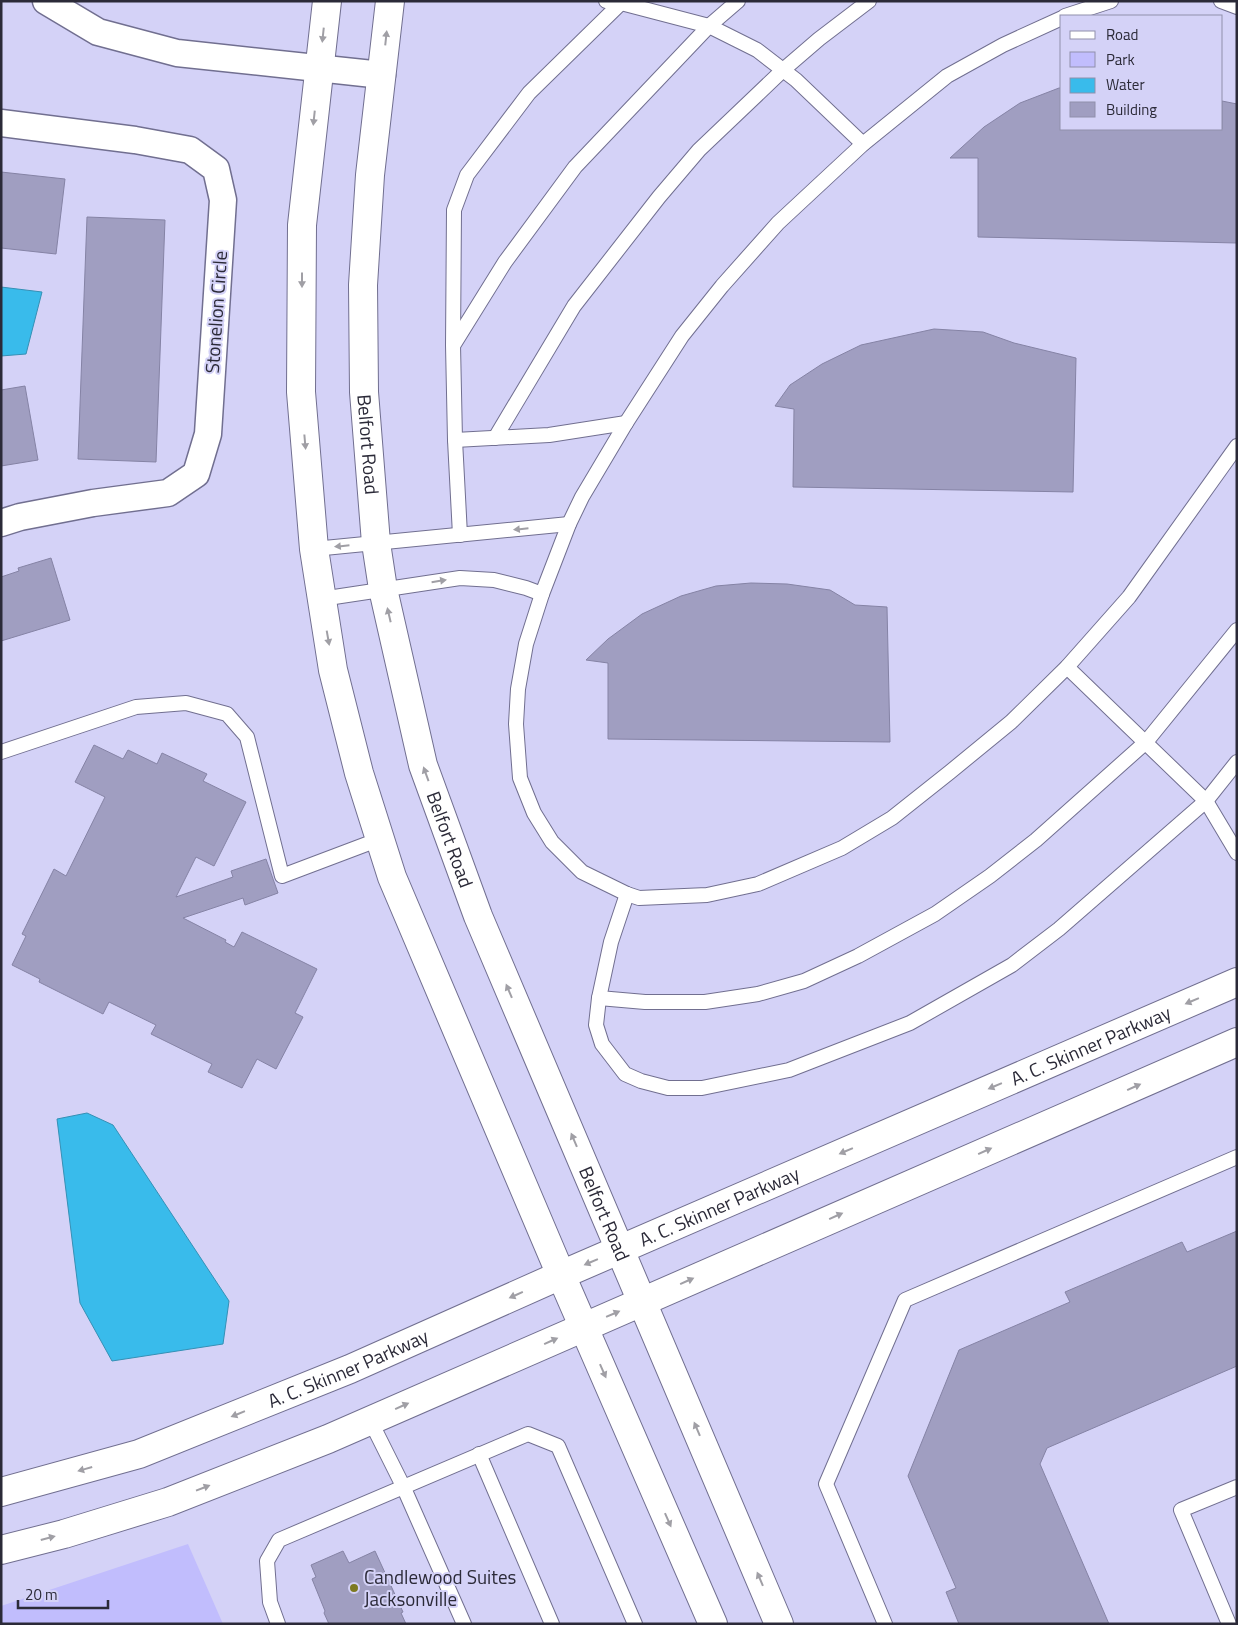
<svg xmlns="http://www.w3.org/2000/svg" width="1238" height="1625" font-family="'Titillium Web',sans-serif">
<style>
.green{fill:#c1bdfd}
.water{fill:#39bbeb;stroke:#3590b5}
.building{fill:#a09ec1;stroke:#8583a5}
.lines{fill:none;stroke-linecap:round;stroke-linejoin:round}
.lane-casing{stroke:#716f90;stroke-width:16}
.street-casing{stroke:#716f90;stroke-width:29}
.secondary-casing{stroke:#716f90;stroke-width:30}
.lane{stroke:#fff;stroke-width:14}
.street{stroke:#fff;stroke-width:26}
.secondary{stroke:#fff;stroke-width:28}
.oneway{fill:#a09fa5}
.poi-dot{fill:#7d7a21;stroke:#d4d2f7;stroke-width:2}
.labels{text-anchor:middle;stroke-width:4;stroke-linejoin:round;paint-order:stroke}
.street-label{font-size:19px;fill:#2b2a38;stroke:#d4d2f7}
.poi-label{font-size:19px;fill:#2b2a38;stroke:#d4d2f7;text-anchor:start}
</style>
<rect width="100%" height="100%" fill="#d4d2f7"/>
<polygon class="green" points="188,1544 223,1624 1,1624 1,1606"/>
<g class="water">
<polygon points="1,287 42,292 26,354 1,356"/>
<polygon points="87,1113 113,1125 229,1301 223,1344 112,1361 80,1303 57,1119"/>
</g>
<g class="building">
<polygon points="1059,88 1062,88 1062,129 1222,129 1222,101 1237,104 1237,243 978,237 978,158 950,158 984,127 1020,103"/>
<polygon points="1,172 65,179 56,254 1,248"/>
<polygon points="87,217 165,220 156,462 78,459"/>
<polygon points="934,329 983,332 1014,343 1076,358 1073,492 793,487 794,409 775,406 790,385 822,364 861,345"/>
<polygon points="25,386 38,460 1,466 1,390"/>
<polygon points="51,558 70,620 1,641 1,577 19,571 18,568"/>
<polygon points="751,583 787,584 830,590 855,605 887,607 890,742 608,739 608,663 586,660 608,639 642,614 681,596 716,586"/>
<polygon points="94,745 123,759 128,750 157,764 162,753 207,774 203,781 246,802 214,866 196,857 176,897 233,877 231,871 266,859 278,893 245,905 243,898 183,918 226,940 225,942 234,947 242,932 317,969 295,1013 303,1017 276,1069 257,1059 242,1088 208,1072 212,1064 151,1034 156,1025 109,1002 103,1014 39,982 40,979 12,965 26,936 22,934 54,869 66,876 105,797 75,782"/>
<polygon points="1237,1231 1237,1366 1047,1448 1040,1464 1109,1624 959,1624 946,1592 956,1588 908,1476 959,1350 1070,1302 1065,1292 1182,1242 1187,1252"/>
<polygon points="343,1551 349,1563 375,1551 403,1612 401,1613 406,1624 329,1624 324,1613 325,1611 312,1579 316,1577 311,1565"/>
</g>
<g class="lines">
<defs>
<g id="lane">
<polyline points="606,1 621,3 709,26 757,50 796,80 863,144"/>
<polyline points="1221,1 1237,7"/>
<polyline points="1065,16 1111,1"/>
<polyline points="1062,18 1003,45 947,76 863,144 778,223 722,286 682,336 626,423 582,497 569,524 542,594 526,644 518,689 516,724 520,778 534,813 552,842 582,872 627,894 639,898 707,895 758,884 842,848 892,818 950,772 1011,722 1067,667 1129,597 1237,446"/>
<polyline points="454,344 505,262 575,167 709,26 738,1"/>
<polyline points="495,438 574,306 659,197 699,150 783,70 819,39 869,1"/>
<polyline points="455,440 549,435 626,423"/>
<polyline points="460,535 455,440 453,345 454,210 467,175 529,93 623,1"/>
<polyline points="314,549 569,524"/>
<polyline points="321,599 460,578 494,580 526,588 542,594"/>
<polyline points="1067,667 1206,801 1237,853"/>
<polyline points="1,752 136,707 186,703 227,714 247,737 282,876 380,839"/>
<polyline points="627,894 611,942 599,998 596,1025 602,1044 625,1074 641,1081 668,1088 702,1088 789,1070 910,1023 1012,965 1059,929 1206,801 1237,762"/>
<polyline points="599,998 645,1002 705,1002 758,994 804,981 858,956 935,914 990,876 1036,840 1146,742 1237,630"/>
<polyline points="370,1420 403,1486 464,1624"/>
<polyline points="479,1454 552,1624"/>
<polyline points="278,1624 270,1602 267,1561 279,1540 528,1434 558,1446 635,1624"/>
<polyline points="885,1624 826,1484 905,1300 1237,1157"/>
<polyline points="1229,1624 1181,1510 1237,1487"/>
</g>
<g id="street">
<polyline points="46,1 98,32 177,53 382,75"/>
<polyline points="1,123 135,140 190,150 216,169 223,200 208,434 196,474 168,493 93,503 20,517 1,523"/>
</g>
<g id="secondary">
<polyline points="327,1 302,225 301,392 314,549 333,670 359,773 392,877 561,1275 713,1624"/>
<path id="s1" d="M390 1 370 175 363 285 364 392 376 543 383 589 423 765 478 916 779 1624"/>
<path id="s2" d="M1 1492 139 1454 350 1369 561 1275 1237 982"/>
<polyline points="1,1550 64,1534 168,1502 328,1439 1237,1042"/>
</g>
</defs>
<use href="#lane" class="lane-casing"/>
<use href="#street" class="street-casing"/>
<use href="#secondary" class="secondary-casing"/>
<use href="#lane" class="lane"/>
<use href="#street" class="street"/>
<use href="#secondary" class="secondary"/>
</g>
<defs><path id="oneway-solid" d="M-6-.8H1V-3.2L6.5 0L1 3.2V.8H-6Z" transform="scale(1.25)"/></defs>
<g class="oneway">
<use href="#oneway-solid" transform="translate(323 35) rotate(96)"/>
<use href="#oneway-solid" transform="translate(386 38) rotate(-84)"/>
<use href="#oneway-solid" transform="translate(314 118) rotate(96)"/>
<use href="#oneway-solid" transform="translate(302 280) rotate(90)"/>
<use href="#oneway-solid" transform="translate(305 442) rotate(85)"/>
<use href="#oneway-solid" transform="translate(521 529) rotate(174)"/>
<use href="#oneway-solid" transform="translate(342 546) rotate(174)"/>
<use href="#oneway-solid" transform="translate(439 581) rotate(-9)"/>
<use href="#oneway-solid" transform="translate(389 615) rotate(-103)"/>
<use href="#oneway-solid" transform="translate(328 638) rotate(80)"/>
<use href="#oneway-solid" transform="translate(426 774) rotate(-110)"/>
<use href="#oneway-solid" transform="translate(509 991) rotate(-113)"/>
<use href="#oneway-solid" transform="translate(1192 1001) rotate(157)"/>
<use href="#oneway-solid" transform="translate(995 1086) rotate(157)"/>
<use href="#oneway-solid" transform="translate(1134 1087) rotate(-24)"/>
<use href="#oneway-solid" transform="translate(574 1140) rotate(-113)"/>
<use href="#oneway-solid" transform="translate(846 1151) rotate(157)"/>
<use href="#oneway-solid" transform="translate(985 1151) rotate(-24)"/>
<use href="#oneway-solid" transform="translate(836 1216) rotate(-24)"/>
<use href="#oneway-solid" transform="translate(591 1262) rotate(157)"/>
<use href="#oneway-solid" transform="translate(687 1281) rotate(-24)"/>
<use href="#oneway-solid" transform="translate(516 1295) rotate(156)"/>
<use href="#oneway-solid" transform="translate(613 1314) rotate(-23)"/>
<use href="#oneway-solid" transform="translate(551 1341) rotate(-24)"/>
<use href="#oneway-solid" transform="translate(603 1371) rotate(66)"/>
<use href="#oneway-solid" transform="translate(402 1406) rotate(-24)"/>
<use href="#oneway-solid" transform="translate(238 1414) rotate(158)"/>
<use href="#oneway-solid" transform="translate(697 1429) rotate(-113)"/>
<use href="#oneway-solid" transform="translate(85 1469) rotate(164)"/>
<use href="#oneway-solid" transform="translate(203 1488) rotate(-21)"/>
<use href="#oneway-solid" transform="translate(668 1520) rotate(66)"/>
<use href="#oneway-solid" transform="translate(48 1538) rotate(-15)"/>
<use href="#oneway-solid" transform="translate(760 1579) rotate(-113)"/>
</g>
<circle class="poi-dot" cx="354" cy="1588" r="5"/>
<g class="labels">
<g class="street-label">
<text transform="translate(216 312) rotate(-86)" y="7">Stonelion Circle</text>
<text dy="7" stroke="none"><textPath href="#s1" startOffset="445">Belfort Road</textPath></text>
<text dy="7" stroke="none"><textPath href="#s1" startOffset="850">Belfort Road</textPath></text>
<text dy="7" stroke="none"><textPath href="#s2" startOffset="1179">A. C. Skinner Parkway</textPath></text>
<text dy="7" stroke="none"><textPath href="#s2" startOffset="774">A. C. Skinner Parkway</textPath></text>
<text dy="7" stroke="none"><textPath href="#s1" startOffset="1255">Belfort Road</textPath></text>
<text dy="7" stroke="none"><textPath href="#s2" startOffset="369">A. C. Skinner Parkway</textPath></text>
</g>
<g class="poi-label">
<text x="364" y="1584">Candlewood Suites<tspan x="364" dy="22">Jacksonville</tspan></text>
</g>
</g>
<rect width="1238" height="1625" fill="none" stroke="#2b2a38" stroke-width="5"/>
<rect x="1060" y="15" width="162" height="115" fill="#d4d2f7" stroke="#908fab"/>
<rect x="1070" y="31" width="25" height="8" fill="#ffffff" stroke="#908fab"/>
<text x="1106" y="40" font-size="15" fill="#2b2a38">Road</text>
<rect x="1070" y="52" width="25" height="15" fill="#c1bdfd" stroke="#908fab"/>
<text x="1106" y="65" font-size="15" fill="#2b2a38">Park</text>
<rect x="1070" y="78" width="25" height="15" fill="#39bbeb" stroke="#908fab"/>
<text x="1106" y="90" font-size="15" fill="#2b2a38">Water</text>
<rect x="1070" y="102" width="25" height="15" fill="#a09ec1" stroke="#908fab"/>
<text x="1106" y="115" font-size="15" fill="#2b2a38">Building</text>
<path d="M18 1600v8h90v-8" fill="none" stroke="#2b2a38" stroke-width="2.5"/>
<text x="25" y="1600" font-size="15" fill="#2b2a38" stroke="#d4d2f7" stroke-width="4" paint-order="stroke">20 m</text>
</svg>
